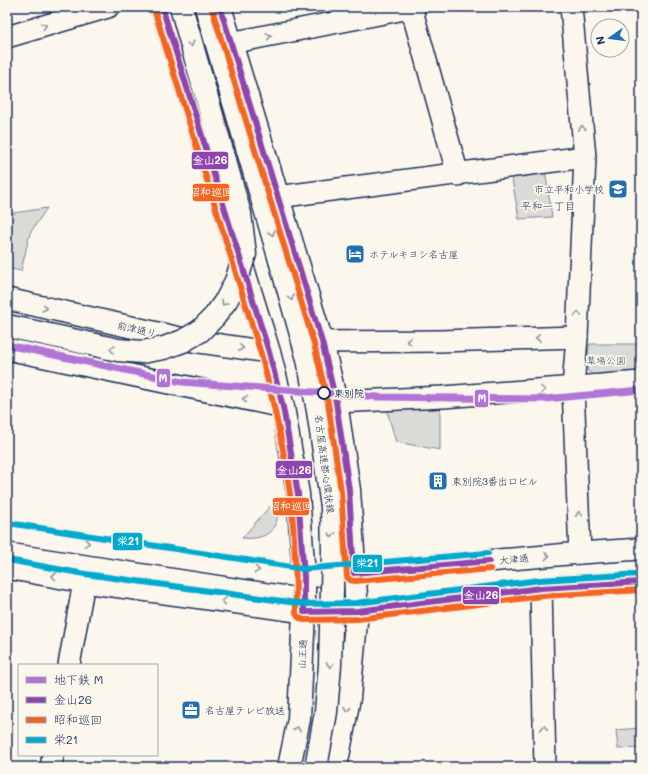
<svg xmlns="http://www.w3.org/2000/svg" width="648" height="774" font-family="Mali,'Klee One',sans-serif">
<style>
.green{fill:#dadad7;stroke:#7a849a}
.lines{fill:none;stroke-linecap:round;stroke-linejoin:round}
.minor-casing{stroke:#1b2f5e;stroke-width:24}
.major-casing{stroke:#1b2f5e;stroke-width:25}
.highway-casing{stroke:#1b2f5e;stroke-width:25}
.minor{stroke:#fbf7ec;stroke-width:21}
.major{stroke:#fbf7ec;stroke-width:22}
.highway{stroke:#fbf7ec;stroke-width:22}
.highway-bridge-casing{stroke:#1b2f5e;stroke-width:25;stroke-linecap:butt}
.highway-bridge{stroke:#fbf7ec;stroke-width:22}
.bus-1-casing{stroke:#fbf7ec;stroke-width:9}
.bus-2-casing{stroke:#fbf7ec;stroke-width:9}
.bus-3-casing{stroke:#fbf7ec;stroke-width:9}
.bus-1{stroke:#8e44ad;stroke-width:6}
.bus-2{stroke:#f26522;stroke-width:6}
.bus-3{stroke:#00a9ce;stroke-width:6}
.metro-1-casing{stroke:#fbf7ec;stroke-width:10}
.metro-1{stroke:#b074d6;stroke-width:7}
.oneway{stroke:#8b93a5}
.stop-dot{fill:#fbf7ec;stroke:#1b2f5e;stroke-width:2}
.labels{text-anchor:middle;stroke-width:3.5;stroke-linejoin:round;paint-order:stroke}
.poi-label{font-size:10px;fill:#1b2f5e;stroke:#fbf7ec;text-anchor:start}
.street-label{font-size:10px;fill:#1b2f5e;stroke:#fbf7ec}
.park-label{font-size:10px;fill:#415176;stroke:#fbf7ec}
.stop-label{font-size:10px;font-weight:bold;fill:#1b2f5e;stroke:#fbf7ec;text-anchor:start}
.neighbourhood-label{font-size:11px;fill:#1b2f5e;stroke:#fbf7ec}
.line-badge{stroke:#fbf7ec;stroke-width:1.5}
.badge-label{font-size:11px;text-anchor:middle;font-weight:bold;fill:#fff}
</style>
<rect width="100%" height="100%" fill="#fbf7ec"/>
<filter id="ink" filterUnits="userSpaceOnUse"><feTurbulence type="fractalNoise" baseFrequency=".025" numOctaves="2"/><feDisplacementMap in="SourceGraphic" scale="8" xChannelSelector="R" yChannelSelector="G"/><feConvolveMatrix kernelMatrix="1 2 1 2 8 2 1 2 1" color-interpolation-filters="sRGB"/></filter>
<g filter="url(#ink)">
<g class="green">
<polygon points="545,169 552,217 519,219 511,174"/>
<polygon points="47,208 30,233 21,271 7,268 7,214"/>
<polygon points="589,344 641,344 641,373 595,377 587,370"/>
<polygon points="385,404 440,405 440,450 396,442"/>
<path d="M278 497C281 525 272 541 242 538Z"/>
<polygon points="641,728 641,748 618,749 616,730"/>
</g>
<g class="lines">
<defs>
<g id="minor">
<polyline points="411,7 458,175"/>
<polyline points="571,7 585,157 577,337 573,388 580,553"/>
<polyline points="7,37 108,7"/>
<polyline points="230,43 415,7"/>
<polyline points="277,197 585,157"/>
<polyline points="7,299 193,341 269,352"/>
<polyline points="322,342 439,341 577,337"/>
<polyline points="7,349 283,407"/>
<polyline points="336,402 443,397 641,382"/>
<polyline points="7,531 304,577 580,553 641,549"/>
<polyline points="7,568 84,582 304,612 357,611 541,588 641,582"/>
<polyline points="541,588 545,767"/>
<polyline points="69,665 84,582"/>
<polyline points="51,767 53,755"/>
</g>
<g id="major">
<polyline points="162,7 269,352 283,407 298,494 304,577 304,612 299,719 289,767"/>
<polyline points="220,7 322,342 336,402 349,490 357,611 349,698 336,767"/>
</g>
<g id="highway">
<polyline points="206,7 280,260"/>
<polyline points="7,326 91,344"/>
</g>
</defs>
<use href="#minor" class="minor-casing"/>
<use href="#major" class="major-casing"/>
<use href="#highway" class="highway-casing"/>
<use href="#minor" class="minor"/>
<use href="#major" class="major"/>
<use href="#highway" class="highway"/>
<defs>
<g id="highway-bridge">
<polyline points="280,260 308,359 318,411 332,507 333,551 330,665 326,712 316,767"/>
<polyline points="91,344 118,350 142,352 164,348 183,341 200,331 215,316 227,299 236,281 245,254 240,214 181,7"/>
</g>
</defs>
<use href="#highway-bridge" class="highway-bridge-casing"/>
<use href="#highway-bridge" class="highway-bridge"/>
<defs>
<g id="bus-1">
<polyline points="162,7 269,352 283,407 298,494 304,577 304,612 357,611 541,588 641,582"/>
<polyline points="220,7 322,342 336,402 349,490 354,573 489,561"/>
</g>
<g id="bus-2">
<path d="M154 9 261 354C273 400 284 447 290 494 295 533 296 573 296 613L298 617 304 620 358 619 542 596 641 590"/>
<polyline points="212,9 314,344 328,403 341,491 347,577 350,580 355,581 490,569"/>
</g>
<g id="bus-3">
<polyline points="8,523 304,569 488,553"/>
<polyline points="8,560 85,574 304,604 356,603 540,580 641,574"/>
</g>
</defs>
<use href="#bus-1" class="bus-1-casing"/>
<use href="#bus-2" class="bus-2-casing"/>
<use href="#bus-3" class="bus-3-casing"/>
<use href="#bus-1" class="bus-1"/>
<use href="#bus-2" class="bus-2"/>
<use href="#bus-3" class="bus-3"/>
<defs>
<polyline id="metro-1" points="7,345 182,382 378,397 545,399 641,390"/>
</defs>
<use href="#metro-1" class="metro-1-casing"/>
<use href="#metro-1" class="metro-1"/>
</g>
<defs><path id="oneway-chevron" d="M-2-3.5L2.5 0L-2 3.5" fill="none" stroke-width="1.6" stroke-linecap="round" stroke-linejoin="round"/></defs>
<g class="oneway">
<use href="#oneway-chevron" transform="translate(44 26) rotate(-16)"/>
<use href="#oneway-chevron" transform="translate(269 36) rotate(-11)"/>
<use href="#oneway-chevron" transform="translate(191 44) rotate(74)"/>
<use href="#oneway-chevron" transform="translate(582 128) rotate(-95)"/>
<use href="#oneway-chevron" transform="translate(272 233) rotate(74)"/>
<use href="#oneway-chevron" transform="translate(291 298) rotate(74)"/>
<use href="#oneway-chevron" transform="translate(224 303) rotate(123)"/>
<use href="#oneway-chevron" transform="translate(45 308) rotate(13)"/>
<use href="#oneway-chevron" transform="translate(578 314) rotate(-88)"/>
<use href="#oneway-chevron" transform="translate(538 338) rotate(178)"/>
<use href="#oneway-chevron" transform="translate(409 341) rotate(179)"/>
<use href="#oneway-chevron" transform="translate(241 348) rotate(8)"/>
<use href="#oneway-chevron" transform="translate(112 349) rotate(-167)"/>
<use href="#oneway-chevron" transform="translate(543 390) rotate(-4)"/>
<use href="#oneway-chevron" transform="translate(245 399) rotate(-168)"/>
<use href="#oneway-chevron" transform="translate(579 514) rotate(-93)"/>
<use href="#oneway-chevron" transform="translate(332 535) rotate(88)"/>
<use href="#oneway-chevron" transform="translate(87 543) rotate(9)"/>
<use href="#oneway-chevron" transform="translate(547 556) rotate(-5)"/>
<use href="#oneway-chevron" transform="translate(257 570) rotate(9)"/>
<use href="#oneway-chevron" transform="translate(54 576) rotate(-170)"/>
<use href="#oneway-chevron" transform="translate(224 601) rotate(-172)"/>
<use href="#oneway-chevron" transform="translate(330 665) rotate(94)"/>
<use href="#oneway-chevron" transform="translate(347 709) rotate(101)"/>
<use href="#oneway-chevron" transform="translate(544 728) rotate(-91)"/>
<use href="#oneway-chevron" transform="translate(297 729) rotate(-78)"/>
</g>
</g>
<defs>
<symbol id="school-square" viewBox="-11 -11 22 22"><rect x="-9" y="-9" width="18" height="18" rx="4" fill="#1f6fb2" stroke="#fbf7ec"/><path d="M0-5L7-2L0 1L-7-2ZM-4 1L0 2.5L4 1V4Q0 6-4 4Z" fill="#fff"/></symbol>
<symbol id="hotel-square" viewBox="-11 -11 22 22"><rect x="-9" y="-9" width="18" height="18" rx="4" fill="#1f6fb2" stroke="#fbf7ec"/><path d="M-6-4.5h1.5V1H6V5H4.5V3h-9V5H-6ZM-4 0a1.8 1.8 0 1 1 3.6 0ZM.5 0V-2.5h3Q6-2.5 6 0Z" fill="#fff"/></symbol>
<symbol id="building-square" viewBox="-11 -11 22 22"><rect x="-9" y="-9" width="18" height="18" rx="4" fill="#1f6fb2" stroke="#fbf7ec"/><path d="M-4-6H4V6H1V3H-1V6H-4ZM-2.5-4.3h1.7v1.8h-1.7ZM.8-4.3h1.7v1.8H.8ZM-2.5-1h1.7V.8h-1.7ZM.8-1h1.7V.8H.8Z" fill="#fff"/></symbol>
<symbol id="office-square" viewBox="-11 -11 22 22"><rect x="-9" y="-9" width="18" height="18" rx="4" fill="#1f6fb2" stroke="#fbf7ec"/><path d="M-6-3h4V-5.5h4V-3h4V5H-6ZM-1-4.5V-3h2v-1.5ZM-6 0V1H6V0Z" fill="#fff"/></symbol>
</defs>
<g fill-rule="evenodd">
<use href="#school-square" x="607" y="178" width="22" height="22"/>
<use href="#hotel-square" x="344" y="243" width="22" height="22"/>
<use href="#building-square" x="427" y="470" width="22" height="22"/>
<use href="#office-square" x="180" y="699" width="22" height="22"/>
</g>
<circle class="stop-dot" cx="324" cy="393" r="6"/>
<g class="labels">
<g class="poi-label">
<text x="604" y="193" text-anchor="end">市立平和小学校</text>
<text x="369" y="258">ホテルキヨシ名古屋</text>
<text x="452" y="485">東別院3番出口ビル</text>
<text x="205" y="714">名古屋テレビ放送</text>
</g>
<g class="street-label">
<text transform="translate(137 329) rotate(13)" y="4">前津通り</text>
<text transform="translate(325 464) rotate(83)" y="4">名古屋高速都心環状線</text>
<text transform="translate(514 559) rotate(-5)" y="4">大津通</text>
<text transform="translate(302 654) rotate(-87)" y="4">山王通</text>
</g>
<g class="park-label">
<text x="606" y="364">葉場公園</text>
</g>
<g class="stop-label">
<text x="334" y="397">東別院</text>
</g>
<g class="neighbourhood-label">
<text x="548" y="210">平和一丁目</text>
</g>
</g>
<g class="line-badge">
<rect x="191" y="151" width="38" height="19" rx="4" fill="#8e44ad"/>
<rect x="192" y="183" width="38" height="19" rx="4" fill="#f26522"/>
<rect x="156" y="368" width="15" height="20" rx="4" fill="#b074d6"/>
<rect x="474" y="389" width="15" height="19" rx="4" fill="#b074d6"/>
<rect x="275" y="460" width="38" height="19" rx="4" fill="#8e44ad"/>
<rect x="272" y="497" width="38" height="19" rx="4" fill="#f26522"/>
<rect x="112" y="532" width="31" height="19" rx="4" fill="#00a9ce"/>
<rect x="352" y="554" width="31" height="19" rx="4" fill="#00a9ce"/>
<rect x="462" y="586" width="38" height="19" rx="4" fill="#8e44ad"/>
</g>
<g class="badge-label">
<text x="210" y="164">金山26</text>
<text x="211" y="196">昭和巡回</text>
<text x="163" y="382">M</text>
<text x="482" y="402">M</text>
<text x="294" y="474">金山26</text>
<text x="291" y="510">昭和巡回</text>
<text x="128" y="545">栄21</text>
<text x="367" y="567">栄21</text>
<text x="481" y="599">金山26</text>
</g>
<rect width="648" height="774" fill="none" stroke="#fbf7ec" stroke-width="24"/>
<rect x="12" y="12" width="624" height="750" fill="none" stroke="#1b2f5e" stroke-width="1.5" filter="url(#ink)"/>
<rect x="18" y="664" width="140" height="92" fill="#fbf7ec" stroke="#a1a7b3"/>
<rect x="26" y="677" width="20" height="6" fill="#b074d6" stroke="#a1a7b3"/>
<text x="54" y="684" font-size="12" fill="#1b2f5e">地下鉄 M</text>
<rect x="26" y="697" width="20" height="6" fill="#8e44ad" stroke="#a1a7b3"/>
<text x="54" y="704" font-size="12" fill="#1b2f5e">金山26</text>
<rect x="26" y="717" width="20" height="6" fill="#f26522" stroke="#a1a7b3"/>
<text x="54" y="724" font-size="12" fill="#1b2f5e">昭和巡回</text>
<rect x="26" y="737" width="20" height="6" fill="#00a9ce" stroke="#a1a7b3"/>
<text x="54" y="744" font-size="12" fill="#1b2f5e">栄21</text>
<g transform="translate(610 38) rotate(256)"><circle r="19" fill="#fbf7ec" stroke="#a1a7b3"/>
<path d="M0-3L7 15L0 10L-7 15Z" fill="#1f6fb2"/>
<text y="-6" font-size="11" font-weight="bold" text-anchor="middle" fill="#1b2f5e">N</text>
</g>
</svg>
